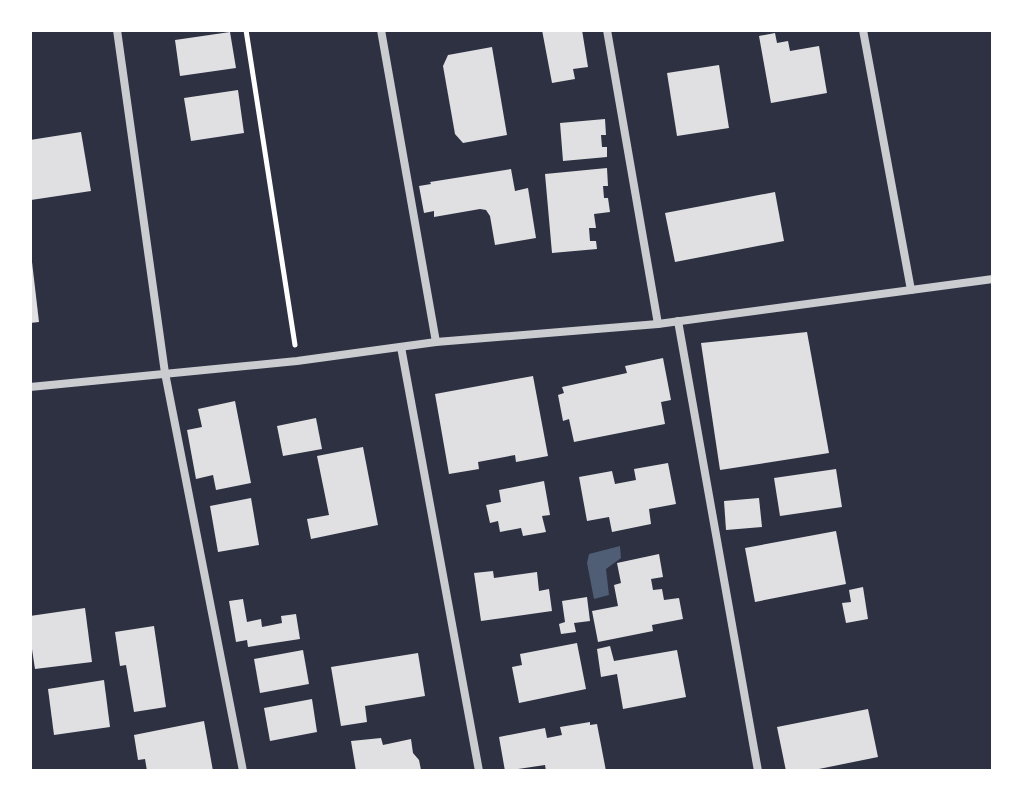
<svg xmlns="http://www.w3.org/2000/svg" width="1023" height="801" font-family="Overpass,sans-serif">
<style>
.water{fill:#4f5d75}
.building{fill:#e0e0e3}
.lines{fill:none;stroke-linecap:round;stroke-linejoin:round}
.path{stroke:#fff;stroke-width:5}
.minor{stroke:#caccd0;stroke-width:8}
</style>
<rect width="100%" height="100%" fill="#2d3142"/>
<polygon class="water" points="620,546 621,558 606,569 609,595 594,599 587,563 589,554"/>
<g class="building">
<polygon points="542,30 582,30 588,67 573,69 575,79 552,83"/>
<polygon points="230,32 236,68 180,76 175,40"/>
<polygon points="775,33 777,43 788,41 790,51 819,46 827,93 771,103 759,36"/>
<polygon points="492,47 507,135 463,143 455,134 443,66 448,55"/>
<polygon points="719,65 729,128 677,136 667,73"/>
<polygon points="238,90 244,133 191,141 184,98"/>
<polygon points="605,119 606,135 601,135 602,147 607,147 607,157 563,161 560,123"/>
<polygon points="81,132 91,191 31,200 30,140"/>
<polygon points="607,168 608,186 603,186 604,198 608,198 610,212 594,214 596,228 589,228 590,241 596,241 597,249 552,253 545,174"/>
<polygon points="511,169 515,191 528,188 536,238 495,245 490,216 486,210 480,209 434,217 434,211 424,213 419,186 431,184 430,182"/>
<polygon points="775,192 784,241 675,262 665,213"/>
<polygon points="30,262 32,262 39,322 30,323"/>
<polygon points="807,332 829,453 720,470 701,343"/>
<polygon points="663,358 671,400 661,402 665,424 574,442 569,419 563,421 558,395 564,393 562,387 627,373 625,366"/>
<polygon points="533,376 548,456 516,462 515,455 478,462 479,469 449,474 435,394"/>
<polygon points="235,401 251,483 216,490 213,475 196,479 187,430 202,427 198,409"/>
<polygon points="316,418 322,449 283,456 277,426"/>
<polygon points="363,447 378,525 311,539 307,519 329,515 317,456"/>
<polygon points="668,463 676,504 649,509 651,524 612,532 609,517 587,521 579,477 612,471 615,484 636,480 634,469"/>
<polygon points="836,469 842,507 780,516 774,478"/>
<polygon points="544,481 550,515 542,516 546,532 523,536 521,528 500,532 498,521 490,523 486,505 501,502 499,490"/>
<polygon points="251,498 259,545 218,552 210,506"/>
<polygon points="759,498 762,527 726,530 724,501"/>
<polygon points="836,531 846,584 755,602 745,548"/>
<polygon points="659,554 663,577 651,579 653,590 662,589 664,600 679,598 683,619 652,625 653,631 598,642 592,611 618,606 614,585 621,583 617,563"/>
<polygon points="493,571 494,578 537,572 539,591 549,589 552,611 481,621 474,573"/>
<polygon points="863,587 868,619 846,623 842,603 851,602 849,590"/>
<polygon points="587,597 590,621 574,623 576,632 561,634 559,624 565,622 562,601"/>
<polygon points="243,599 247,622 261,619 262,627 282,623 281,616 296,614 300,639 248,647 247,640 236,642 229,601"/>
<polygon points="85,608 92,662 35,669 30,636 30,616"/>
<polygon points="154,626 166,707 134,712 126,665 120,666 115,632"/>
<polygon points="577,643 586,689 519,703 512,667 522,665 520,654"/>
<polygon points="610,646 614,661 677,650 686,697 623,709 617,674 601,677 597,649"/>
<polygon points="303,650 309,684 260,693 254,659"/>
<polygon points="418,653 425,696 365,706 367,722 341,726 331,667"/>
<polygon points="104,680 110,727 54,735 48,689"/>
<polygon points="312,699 317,732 270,741 264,708"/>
<polygon points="868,709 878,757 809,771 786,771 777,727"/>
<polygon points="204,721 213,771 147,771 145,759 138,760 134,735"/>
<polygon points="590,722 590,725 597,724 606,771 546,771 545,765 505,771 499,737 545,728 547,738 562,735 560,727"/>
<polygon points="381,738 383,745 411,739 413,753 419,760 421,770 356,771 351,741"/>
</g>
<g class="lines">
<polyline class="path" points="246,30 295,345"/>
<g class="minor">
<polyline points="117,30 165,373 243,771"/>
<polyline points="381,30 436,342"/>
<polyline points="607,30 658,324"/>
<polyline points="863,30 911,290"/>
<polyline points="678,321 758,771"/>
<polyline points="401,347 479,771"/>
<polyline points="30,387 297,361 436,342 658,324 993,279"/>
</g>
</g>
<rect width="1023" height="801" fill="none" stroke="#ffffff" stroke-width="64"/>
</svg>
